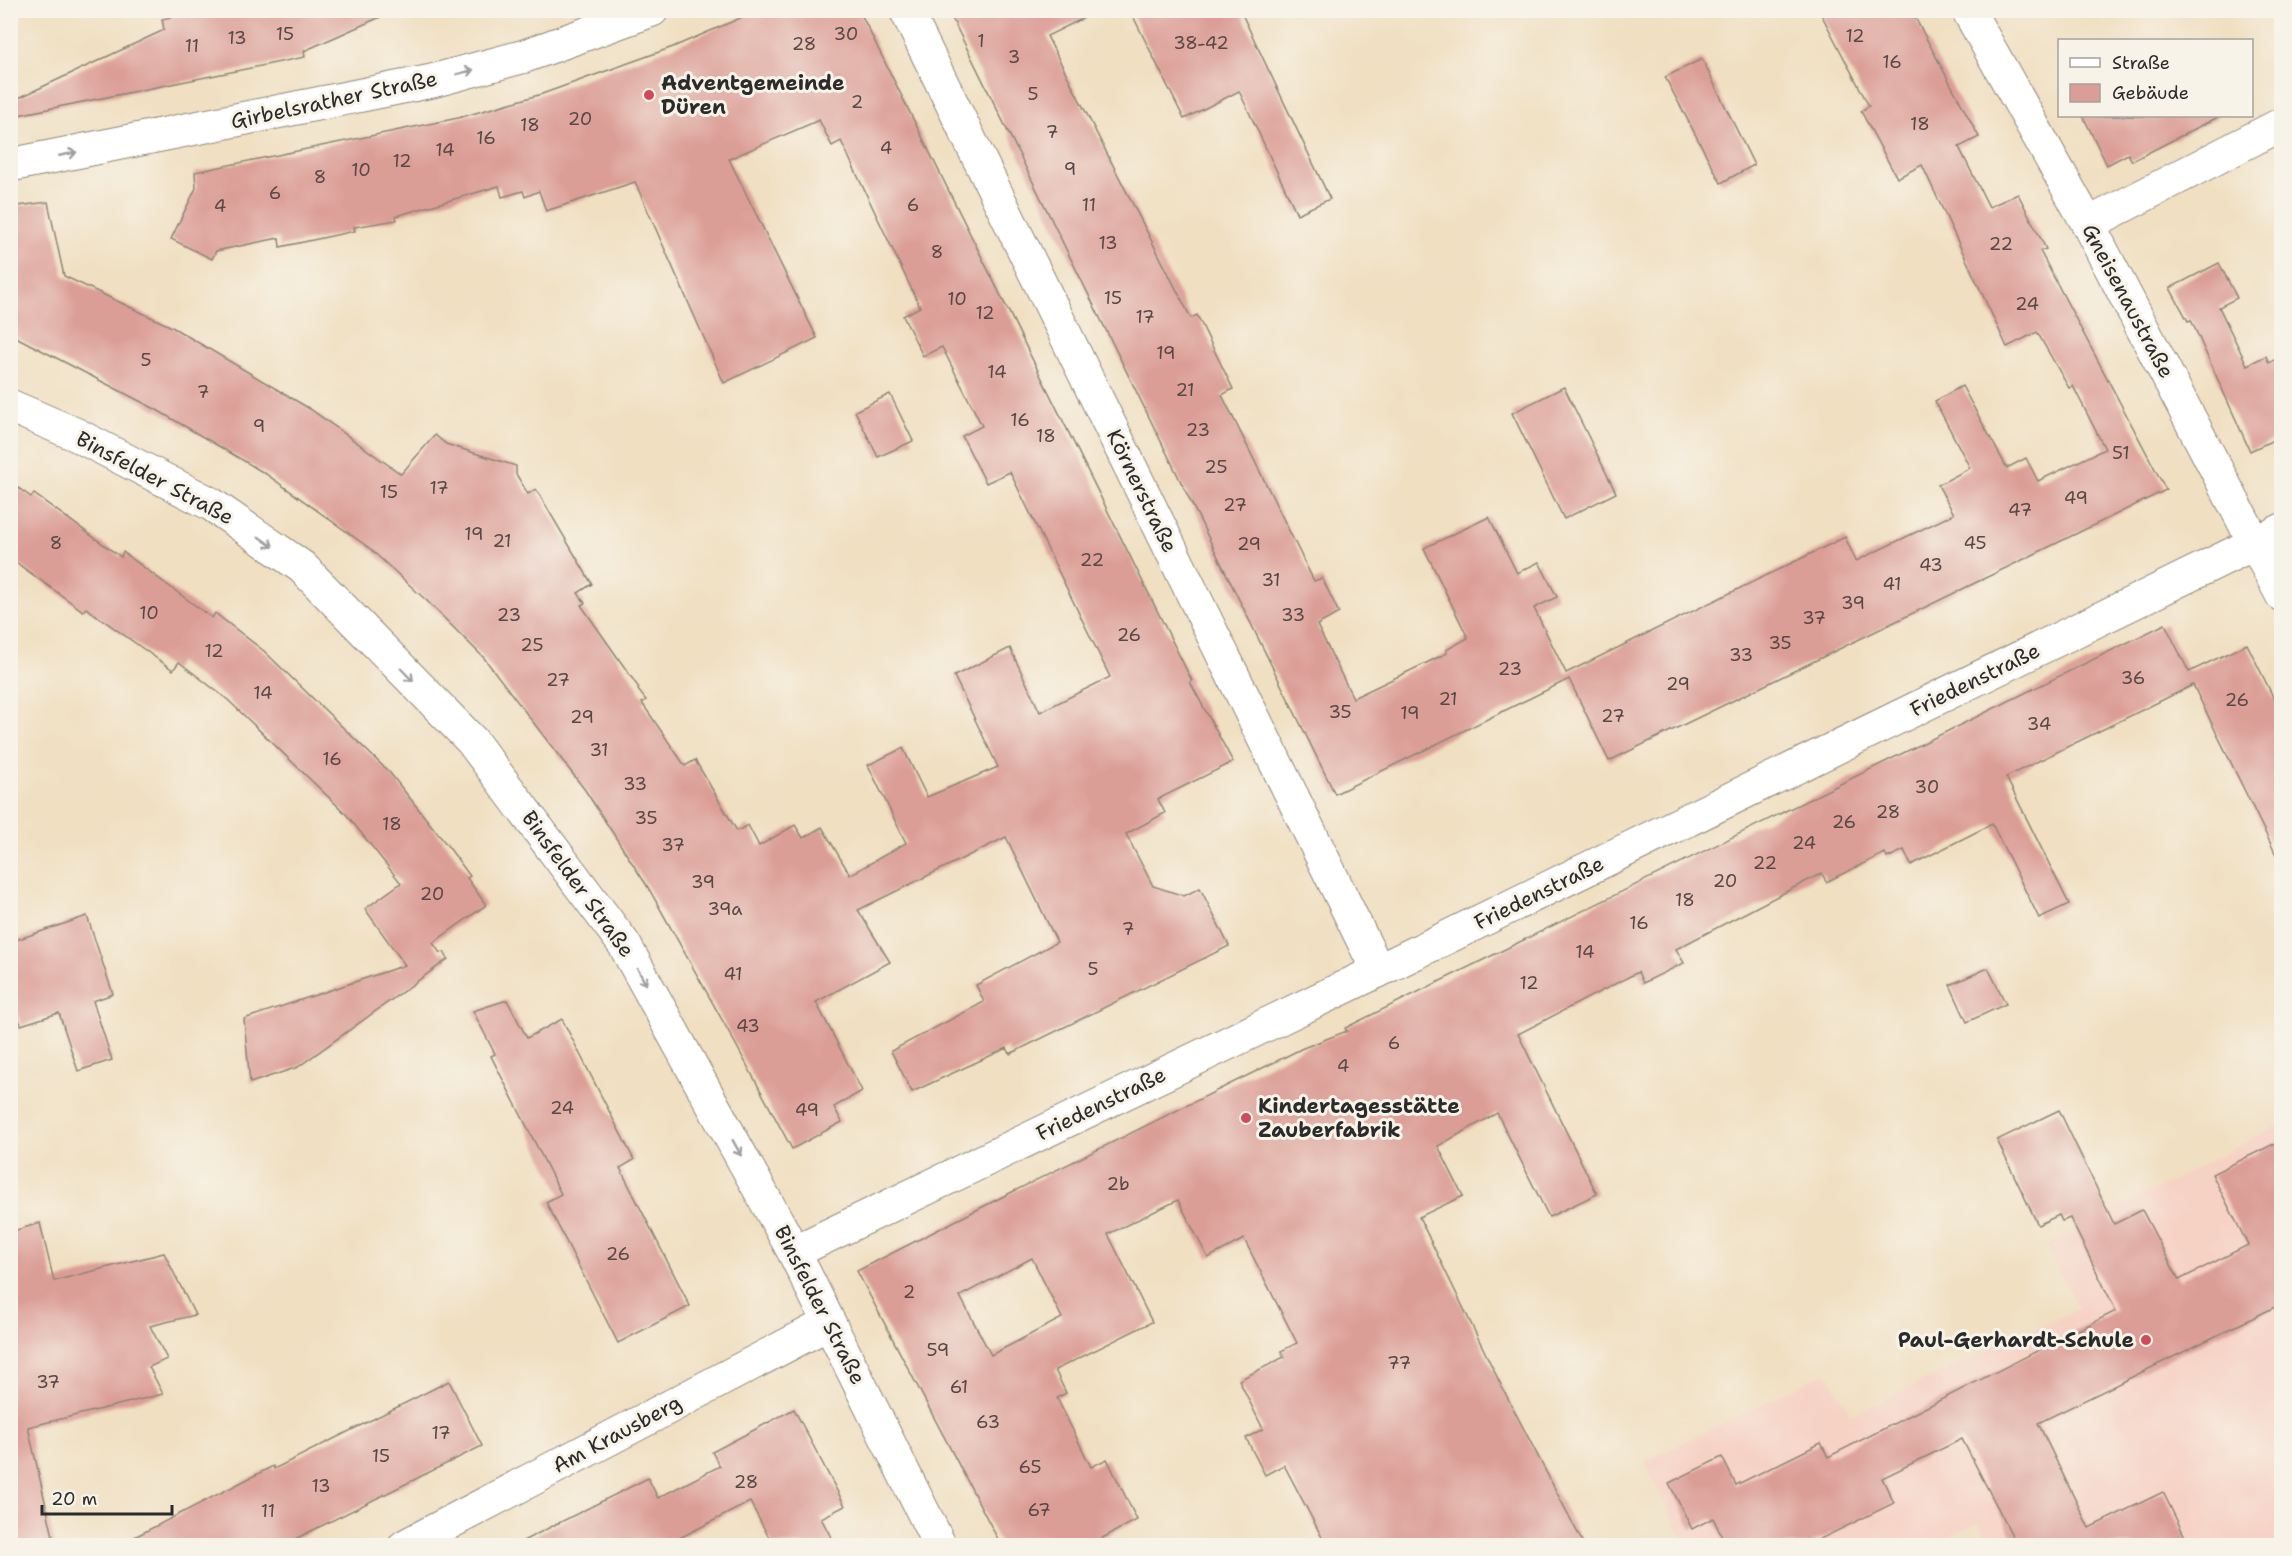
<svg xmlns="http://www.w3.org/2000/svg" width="2292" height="1556" font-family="'Shantell Sans',sans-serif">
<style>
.built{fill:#f6d2c5}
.building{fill:#db9e96;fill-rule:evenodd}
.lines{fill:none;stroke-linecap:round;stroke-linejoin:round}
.minor-casing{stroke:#8e8576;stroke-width:35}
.minor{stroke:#fff;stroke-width:33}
.oneway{stroke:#a0a0a0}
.poi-dot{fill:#d1495b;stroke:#f7f3e8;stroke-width:2}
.labels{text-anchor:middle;stroke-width:6;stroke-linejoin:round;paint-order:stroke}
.number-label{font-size:18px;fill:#574846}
.poi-label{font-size:21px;font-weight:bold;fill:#2b2b2b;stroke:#f7f3e8;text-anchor:start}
.street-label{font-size:21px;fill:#2b2b2b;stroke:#f7f3e8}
</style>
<rect width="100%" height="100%" fill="#f7f3e8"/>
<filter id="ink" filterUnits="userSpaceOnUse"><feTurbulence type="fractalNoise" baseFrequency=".0167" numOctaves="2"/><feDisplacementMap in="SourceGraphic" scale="12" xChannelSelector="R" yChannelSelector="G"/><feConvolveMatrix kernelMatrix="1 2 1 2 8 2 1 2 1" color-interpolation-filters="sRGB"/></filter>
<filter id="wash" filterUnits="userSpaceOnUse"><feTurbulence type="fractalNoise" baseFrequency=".008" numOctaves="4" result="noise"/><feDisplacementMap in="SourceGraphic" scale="24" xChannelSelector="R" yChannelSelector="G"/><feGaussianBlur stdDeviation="1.35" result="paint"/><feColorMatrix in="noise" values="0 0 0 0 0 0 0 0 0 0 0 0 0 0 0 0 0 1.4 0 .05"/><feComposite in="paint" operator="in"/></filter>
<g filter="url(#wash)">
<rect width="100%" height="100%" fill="#f0dfc1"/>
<polygon class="built" points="2281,1124 2281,1545 1991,1545 1979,1522 1932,1545 1686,1545 1644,1462 1827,1372 1851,1415 2078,1309 2046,1246"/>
<g id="blocks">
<g class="building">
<polygon points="202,10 396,10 304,51 305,57 13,116 10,102 164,30 162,19"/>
<polygon points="759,10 859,10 1192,681 1190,682 1233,762 1158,799 1165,813 1126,834 1153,886 1184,896 1200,888 1229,946 1010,1054 1007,1048 912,1092 891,1051 984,1002 976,985 1057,942 1006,837 858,910 890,962 816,1002 862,1091 834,1107 842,1122 792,1149 735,1043 649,889 585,790 484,658 427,601 368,547 266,474 157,410 10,334 10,207 48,202 64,276 172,327 310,409 401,474 435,435 446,444 516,466 516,474 528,494 536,489 592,584 578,593 585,603 581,605 639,688 638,690 646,700 642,703 685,766 695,760 737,831 748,825 759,846 795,825 803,838 822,827 850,875 906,843 868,765 903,748 927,797 998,767 954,676 1010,648 1040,712 1110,677 1010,472 986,483 962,436 982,426 942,347 923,356 903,316 920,307 841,141 832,146 819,120 729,159 817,338 724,383 635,182 546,211 539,191 525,197 523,191 502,197 499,186 396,216 397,220 354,227 355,231 280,247 279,238 216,251 212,259 171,239 196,188 195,172 458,118 542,94 673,47"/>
<polygon points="948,10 1100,10 1047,36 1191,318 1197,315 1233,389 1222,395 1314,581 1322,578 1339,613 1317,625 1353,698 1447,653 1446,650 1468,638 1424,548 1489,517 1517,573 1539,562 1557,597 1534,608 1566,673 1845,537 1856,561 1954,514 1938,485 1970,468 1935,401 1962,386 2007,468 2026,458 2038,481 2105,449 2073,386 2069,388 2037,332 2007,347 1922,165 1897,178 1861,111 1869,106 1819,10 1911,10 1979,137 1959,147 1989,207 2018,194 2046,249 2040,251 2166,490 1609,761 1569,679 1335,794"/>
<polygon points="1130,10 1240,10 1330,199 1297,214 1239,91 1184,119"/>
<polygon points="1702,59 1754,165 1721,183 1665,77"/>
<polygon points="2083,116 2220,116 2132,161 2128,154 2107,165"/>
<polygon points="2219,263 2237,298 2219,307 2247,365 2266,356 2269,363 2282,356 2282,436 2250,451 2191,320 2188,321 2170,288"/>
<polygon points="1564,387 1616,493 1564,519 1512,413"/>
<polygon points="890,394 913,441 878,457 855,411"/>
<polygon points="10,482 31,497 34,494 121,557 123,552 212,618 215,613 264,651 390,773 450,849 470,876 467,878 486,905 433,943 440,953 444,952 448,959 298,1067 250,1083 244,1019 405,965 365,909 401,883 346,814 228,700 179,662 173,670 86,608 83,611 10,558"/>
<path d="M2165 624 2189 672 2247 644 2282 715V867L2193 685 2006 777 2069 904 2039 918 1992 824 1911 865 1904 850 1887 858 1885 853 1826 882 1822 873 1676 949 1684 963 1643 983 1638 972 1518 1034 1597 1194 1549 1217 1497 1113 1438 1146 1463 1196 1419 1217 1502 1387 1584 1545H1326L1284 1465 1265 1475 1246 1438 1263 1429 1239 1380 1284 1357 1281 1351 1297 1343 1244 1239 1208 1258 1178 1200 1108 1234 1152 1322 1055 1370 1066 1393 1057 1398 1091 1467 1107 1459 1137 1520 1089 1545H1001L857 1271 1002 1197 1303 1048 1347 1031 1345 1028ZM1032 1258 1062 1318 991 1355 960 1296Z"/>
<polygon points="87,916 113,994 93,1001 112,1060 78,1071 59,1013 21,1025 10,994 10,942"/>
<polygon points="1988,968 2006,1004 1967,1022 1950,985"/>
<polygon points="507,1000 527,1038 562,1019 634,1160 620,1168 690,1306 618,1343 546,1202 561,1194 491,1056 495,1054 473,1011"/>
<polygon points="2059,1110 2114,1224 2142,1210 2179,1280 2248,1245 2212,1174 2282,1140 2282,1314 2277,1306 2038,1423 2089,1528 2163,1492 2189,1545 2017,1545 1962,1439 1882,1478 1894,1503 1808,1545 1726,1545 1713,1518 1692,1529 1669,1483 1722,1457 1736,1485 1821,1443 1828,1457 2116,1311 2070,1218 2062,1221 2059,1215 2038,1225 1997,1140"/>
<polygon points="40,1223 54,1281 164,1253 195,1315 150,1326 167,1359 149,1367 163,1394 28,1427 55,1545 10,1545 10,1232"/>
<polygon points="449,1381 482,1446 283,1545 119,1545 273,1466 274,1469"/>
<polygon points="794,1409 845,1506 821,1518 835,1545 773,1545 750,1502 666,1545 515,1545 648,1478 658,1498 720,1466 712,1452"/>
</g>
</g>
</g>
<g filter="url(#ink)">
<use href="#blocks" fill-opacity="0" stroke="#8e8576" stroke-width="1.5"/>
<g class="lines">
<defs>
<g id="minor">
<polyline points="906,10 1378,971"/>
<polyline points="1968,10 2088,224 2282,595"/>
<polyline points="10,165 432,81 525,56 652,10"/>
<polyline points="2088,224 2282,124"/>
<polyline points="10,406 77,435 211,504 302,567 472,741 624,944 794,1252 940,1546"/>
<polyline points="794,1252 1378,971 2282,530"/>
<polyline points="405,1546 829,1323"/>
</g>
</defs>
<use href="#minor" class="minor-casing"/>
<use href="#minor" class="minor"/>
</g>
<defs><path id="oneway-shaft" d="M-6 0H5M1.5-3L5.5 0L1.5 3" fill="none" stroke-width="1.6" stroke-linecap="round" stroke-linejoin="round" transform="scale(1.5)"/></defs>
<g class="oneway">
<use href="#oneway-shaft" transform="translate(465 72) rotate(-15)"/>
<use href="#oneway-shaft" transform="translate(68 154) rotate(-11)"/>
<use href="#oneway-shaft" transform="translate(266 542) rotate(35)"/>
<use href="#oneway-shaft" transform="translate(407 675) rotate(46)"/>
<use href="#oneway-shaft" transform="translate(642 977) rotate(61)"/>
<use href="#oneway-shaft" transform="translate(737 1148) rotate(61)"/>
</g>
</g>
<g class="poi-dot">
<circle cx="649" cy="95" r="6"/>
<circle cx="1246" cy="1118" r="6"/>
<circle cx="2146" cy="1340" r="6"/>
</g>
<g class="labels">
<g class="number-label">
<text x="285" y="40">15</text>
<text x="846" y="40">30</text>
<text x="1855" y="42">12</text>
<text x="237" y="44">13</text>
<text x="981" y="47">1</text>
<text x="1201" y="49">38-42</text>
<text x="804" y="50">28</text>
<text x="192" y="52">11</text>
<text x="1014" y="63">3</text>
<text x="1892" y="68">16</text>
<text x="1033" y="100">5</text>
<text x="857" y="108">2</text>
<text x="580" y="125">20</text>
<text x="1920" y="130">18</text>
<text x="530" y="131">18</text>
<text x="1052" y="138">7</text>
<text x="486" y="144">16</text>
<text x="886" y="154">4</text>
<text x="445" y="156">14</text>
<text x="402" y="167">12</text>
<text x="1070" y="175">9</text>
<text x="361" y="176">10</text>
<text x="320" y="183">8</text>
<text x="275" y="199">6</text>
<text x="913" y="211">6</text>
<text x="1089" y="211">11</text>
<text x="220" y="212">4</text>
<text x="1108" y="249">13</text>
<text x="2001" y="250">22</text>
<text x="937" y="258">8</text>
<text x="1113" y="304">15</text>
<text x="957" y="305">10</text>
<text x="2027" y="310">24</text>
<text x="985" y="319">12</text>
<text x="1145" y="323">17</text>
<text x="1166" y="359">19</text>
<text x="146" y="366">5</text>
<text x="997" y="378">14</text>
<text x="1185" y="396">21</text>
<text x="203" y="398">7</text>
<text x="1020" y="426">16</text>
<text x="259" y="432">9</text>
<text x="1198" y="436">23</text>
<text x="1046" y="442">18</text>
<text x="2121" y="459">51</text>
<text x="1216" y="473">25</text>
<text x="439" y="494">17</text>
<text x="389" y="498">15</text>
<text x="2076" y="504">49</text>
<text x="1235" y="511">27</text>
<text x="2020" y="516">47</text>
<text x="474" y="540">19</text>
<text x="502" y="547">21</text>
<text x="56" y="549">8</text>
<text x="1975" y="549">45</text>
<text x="1249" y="550">29</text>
<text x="1092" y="566">22</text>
<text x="1931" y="571">43</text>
<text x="1271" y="586">31</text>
<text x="1892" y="590">41</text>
<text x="1853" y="609">39</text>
<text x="149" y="619">10</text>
<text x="509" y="621">23</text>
<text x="1293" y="621">33</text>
<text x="1814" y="624">37</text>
<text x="1129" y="641">26</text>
<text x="1780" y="649">35</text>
<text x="532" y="651">25</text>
<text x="214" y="657">12</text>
<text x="1741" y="661">33</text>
<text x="1510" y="675">23</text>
<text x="2133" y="684">36</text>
<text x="558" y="686">27</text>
<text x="1678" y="690">29</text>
<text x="263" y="699">14</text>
<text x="1448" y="705">21</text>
<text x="2237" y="706">26</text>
<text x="1340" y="718">35</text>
<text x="1410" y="719">19</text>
<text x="1613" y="722">27</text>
<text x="582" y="723">29</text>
<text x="2039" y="730">34</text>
<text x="599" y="756">31</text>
<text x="332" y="765">16</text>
<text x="635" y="790">33</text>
<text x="1927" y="793">30</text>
<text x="1888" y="818">28</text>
<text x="646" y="824">35</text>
<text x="1844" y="828">26</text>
<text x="392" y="830">18</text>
<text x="1804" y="849">24</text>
<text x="673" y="851">37</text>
<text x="1765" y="869">22</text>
<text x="1725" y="887">20</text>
<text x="703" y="888">39</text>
<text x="432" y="900">20</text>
<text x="1685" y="906">18</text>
<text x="725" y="915">39a</text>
<text x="1639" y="929">16</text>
<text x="1128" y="935">7</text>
<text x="1585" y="958">14</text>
<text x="1093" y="975">5</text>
<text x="733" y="980">41</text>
<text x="1529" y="989">12</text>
<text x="748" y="1032">43</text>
<text x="1394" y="1049">6</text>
<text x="1343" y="1072">4</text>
<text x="562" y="1114">24</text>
<text x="807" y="1116">49</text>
<text x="1118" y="1190">2b</text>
<text x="618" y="1260">26</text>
<text x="909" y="1298">2</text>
<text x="938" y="1356">59</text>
<text x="1399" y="1369">77</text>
<text x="48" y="1388">37</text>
<text x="959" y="1393">61</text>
<text x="988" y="1428">63</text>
<text x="441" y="1439">17</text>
<text x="381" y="1462">15</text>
<text x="1030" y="1473">65</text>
<text x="746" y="1488">28</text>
<text x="321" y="1492">13</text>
<text x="1039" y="1516">67</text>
<text x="268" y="1517">11</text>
</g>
<g class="poi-label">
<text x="661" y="90">Adventgemeinde<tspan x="661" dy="24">Düren</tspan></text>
<text x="1258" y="1113">Kindertagesstätte<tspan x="1258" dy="24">Zauberfabrik</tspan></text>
<text x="2134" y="1347" text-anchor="end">Paul-Gerhardt-Schule</text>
</g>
<g class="street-label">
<text transform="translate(334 100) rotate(-12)" y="7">Girbelsrather Straße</text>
<text transform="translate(2128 301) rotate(62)" y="7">Gneisenaustraße</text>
<text transform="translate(155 478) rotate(28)" y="7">Binsfelder Straße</text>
<text transform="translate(1142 491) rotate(64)" y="7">Körnerstraße</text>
<text transform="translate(1975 680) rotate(-26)" y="7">Friedenstraße</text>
<text transform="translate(578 884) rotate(54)" y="7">Binsfelder Straße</text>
<text transform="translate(1539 893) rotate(-26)" y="7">Friedenstraße</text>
<text transform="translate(1101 1104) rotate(-26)" y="7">Friedenstraße</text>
<text transform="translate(820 1305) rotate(63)" y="7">Binsfelder Straße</text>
<text transform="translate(617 1434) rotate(-28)" y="7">Am Krausberg</text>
</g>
</g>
<rect width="2292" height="1556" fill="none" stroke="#f7f3e8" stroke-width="36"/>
<rect x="2058" y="39" width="195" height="78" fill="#f7f3e8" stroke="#a5a39c" stroke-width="1.5"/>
<rect x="2070" y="58" width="30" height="9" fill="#ffffff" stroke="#a5a39c" stroke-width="1.5"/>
<text x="2112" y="69" font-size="18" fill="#2b2b2b">Straße</text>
<rect x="2070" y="84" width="30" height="18" fill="#db9e96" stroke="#a5a39c" stroke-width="1.5"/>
<text x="2112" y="99" font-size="18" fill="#2b2b2b">Gebäude</text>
<path d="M42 1505v9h130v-9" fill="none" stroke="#2b2b2b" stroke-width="3"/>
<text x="51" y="1505" font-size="18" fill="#2b2b2b" stroke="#f7f3e8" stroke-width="4.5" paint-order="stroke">20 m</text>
</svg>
